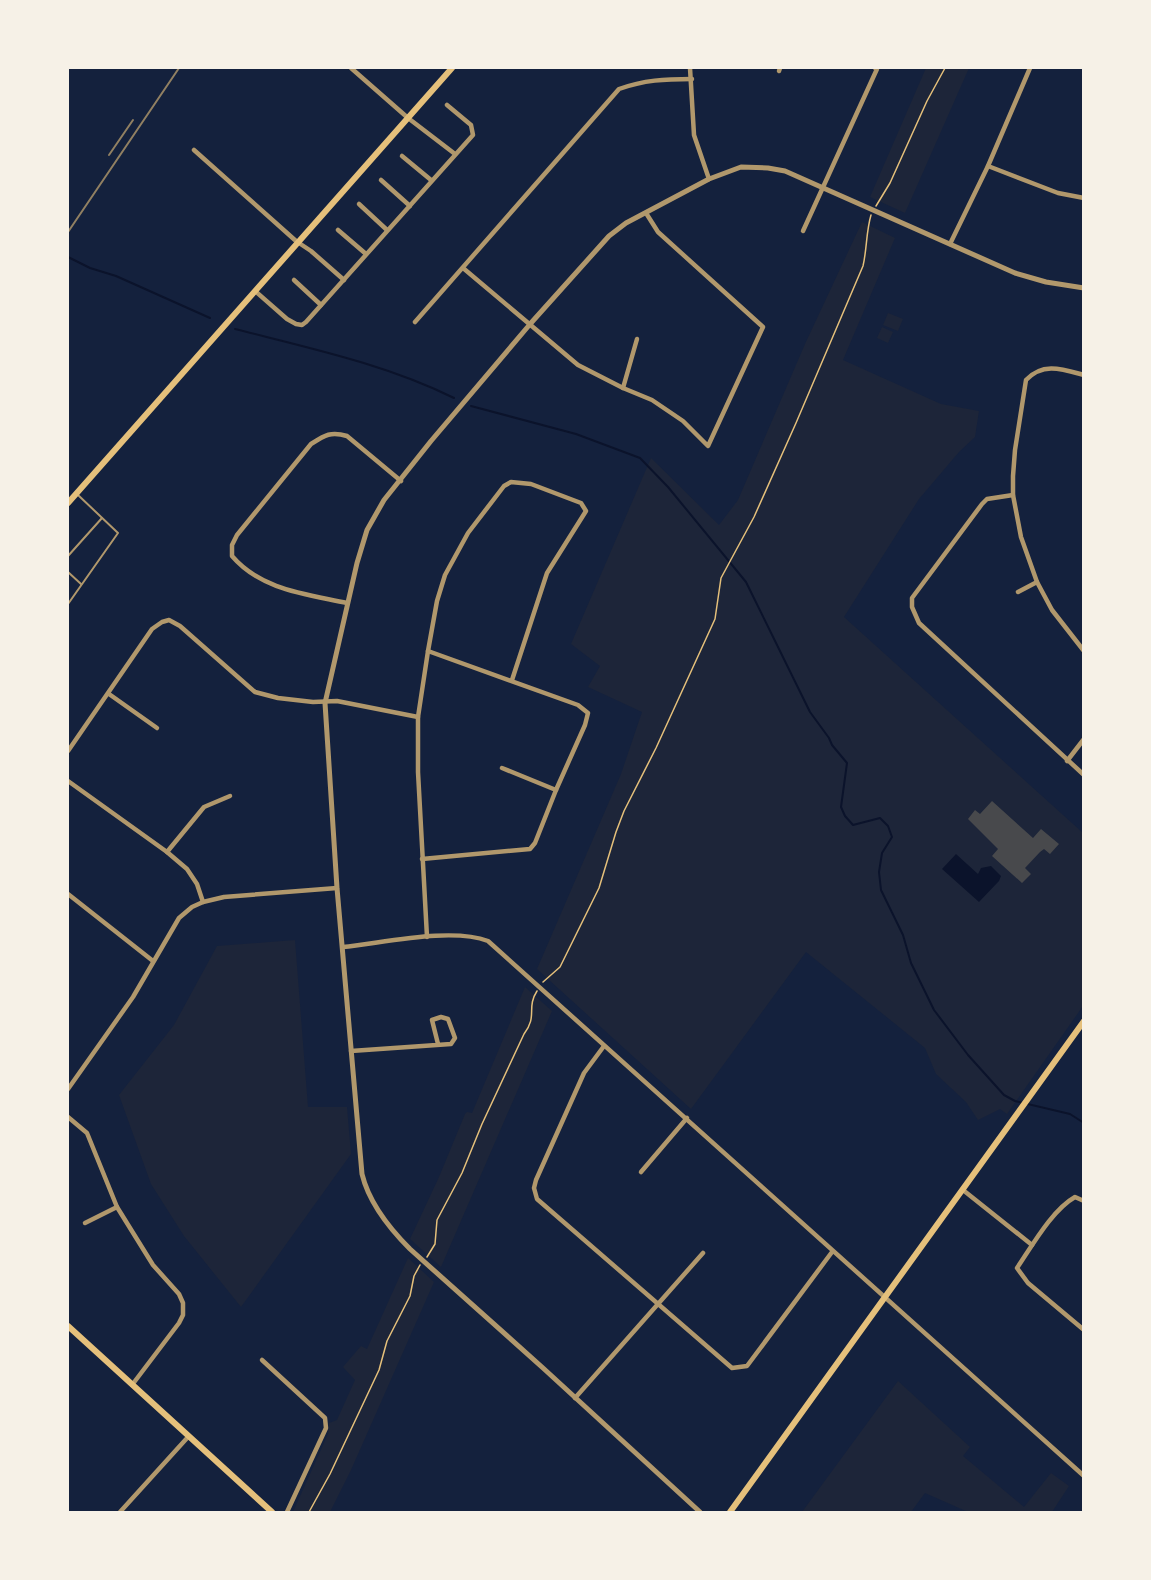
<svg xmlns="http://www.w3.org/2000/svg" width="1151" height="1580" font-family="'Sofia Sans Condensed',sans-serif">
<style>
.green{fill:#1d2539}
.water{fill:#0b132b}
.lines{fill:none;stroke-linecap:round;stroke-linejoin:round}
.stream{stroke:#0b132b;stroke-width:2}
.building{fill:#48494c}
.path{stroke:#e5c07b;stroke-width:1.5}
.service{stroke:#b1986c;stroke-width:2}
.minor{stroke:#b1986c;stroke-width:4.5}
.tertiary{stroke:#b1986c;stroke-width:5}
.secondary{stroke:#e5c07b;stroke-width:6}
.rail{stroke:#918062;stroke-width:2}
</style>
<rect width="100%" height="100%" fill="#14213d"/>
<g class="green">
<polygon points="926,68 969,68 905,213 870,197"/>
<polygon points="862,222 895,238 843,360 941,404 979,411 975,437 959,452 919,499 844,617 1083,833 1083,1006 1007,1114 1000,1109 978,1120 966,1102 936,1074 925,1048 806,952 691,1109 537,969 621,774 642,712 588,687 600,666 571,644 651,458 719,525 738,500 805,344"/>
<polygon points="888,313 903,319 898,331 883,325"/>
<polygon points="882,327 893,332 888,343 877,338"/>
<polygon points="295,940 308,1107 347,1107 351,1154 241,1307 184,1236 151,1184 119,1095 174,1025 217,946"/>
<polygon points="525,987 552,1011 441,1267 410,1239 439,1177 465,1114 467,1112 472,1113"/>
<polygon points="408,1258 434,1282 351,1470 330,1512 293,1512 328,1434 329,1423 337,1420 355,1380 343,1367 361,1346 367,1349"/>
<polygon points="898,1381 970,1447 963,1456 1024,1507 1051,1473 1069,1486 1052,1512 968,1512 925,1493 911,1512 802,1512"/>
</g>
<polygon class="water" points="956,854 978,874 981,868 991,866 1001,876 999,881 979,902 942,869"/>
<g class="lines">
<g class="stream">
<polyline points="68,257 90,268 116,276 210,318"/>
<path d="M235 329C309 348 385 364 454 398"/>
<polyline points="471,406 576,434 640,458 668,487 746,582 810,712 829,738 832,745 847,763 841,807 845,816 853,825 880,818 888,826 892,837 882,853 879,872 881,890 903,935 911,963 934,1010 968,1055 1004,1095 1015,1101 1070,1114 1084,1123"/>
</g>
</g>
<polygon class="building" points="992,801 1033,838 1041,829 1059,844 1050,854 1044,849 1040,852 1025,868 1031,874 1022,883 992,856 998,849 968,819 975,810 980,814"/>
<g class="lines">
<g class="path">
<polyline points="876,206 890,183 927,101 945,68"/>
<path d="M543 982 560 967 599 888 616 832 624 811 656 748 715 619 721 578 754 517 796 423 863 266C867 249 866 232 871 215"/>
<path d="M427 1257 435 1244 437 1220 462 1173 482 1124 524 1034C538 1016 526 1008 537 991"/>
<polyline points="309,1512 330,1474 379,1370 387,1341 410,1296 414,1276 420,1265"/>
</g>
<g class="service">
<polyline points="68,556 102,518"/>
<polyline points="68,572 81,584"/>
<polyline points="68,604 118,533 78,495"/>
</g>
<g class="minor">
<polyline points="351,68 408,118 455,154"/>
<polyline points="690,68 694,135 709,179"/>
<polyline points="779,71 780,68"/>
<polyline points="194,150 296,241 311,251 344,280"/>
<polyline points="402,156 431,180"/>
<polyline points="988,166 1058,193 1084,198"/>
<polyline points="381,180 410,206"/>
<polyline points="359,204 387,230"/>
<polyline points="338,230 366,254"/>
<polyline points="803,231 877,69 875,68"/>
<polyline points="950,244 988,166 1030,68"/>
<polyline points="463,268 578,365 623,388 652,400 683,421 708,446 763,327 658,232 646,213"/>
<polyline points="294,280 321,305"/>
<polyline points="255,291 287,319 296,324 302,325 306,322 473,135 471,125 447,105"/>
<path d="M415 322 619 89C644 80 665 79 692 79"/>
<path d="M1084 375C1062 369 1043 362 1026 380L1015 450 1013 476V495L1021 537 1037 582 1052 610 1084 651"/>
<polyline points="623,388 637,339"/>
<polyline points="1013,495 987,499 982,504 912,598 912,607 919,623 1084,775"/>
<polyline points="1018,592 1037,582"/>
<path d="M347 603C306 594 261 590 232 556V545L237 535 311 444C325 435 331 431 347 436L401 481"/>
<polyline points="109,694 157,728"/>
<polyline points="68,751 152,629 162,622 169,620 180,626 255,692 278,698 313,702 337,701 418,717"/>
<polyline points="1067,761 1084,739"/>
<polyline points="502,768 556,790"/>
<polyline points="68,781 167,852 187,869 197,884 203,902"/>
<polyline points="167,852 204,807 230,796"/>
<polyline points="422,859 530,849 535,843 556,790 585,725 588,713 578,705 428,651"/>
<polyline points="68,894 153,961"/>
<polyline points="427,937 418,772 418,717 428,651 437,601 445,575 468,533 504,486 511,482 531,484 581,503 586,511 547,573 512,680"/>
<path d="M343 947C383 943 451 927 488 941L1084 1476"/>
<polyline points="604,1046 584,1073 536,1180 534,1188 537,1199 732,1368 747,1366 832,1252"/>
<polyline points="351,1051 451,1044 455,1038 448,1019 441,1017 432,1020 438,1044"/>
<polyline points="68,1089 133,997 179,918 192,907 203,902 224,897 337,888"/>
<polyline points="68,1117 87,1133 117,1207 153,1265 179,1294 183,1303 183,1315 179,1323 132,1385"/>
<polyline points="641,1172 687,1118"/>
<polyline points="963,1190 1032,1245"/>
<path d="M1084 1201 1075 1197C1052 1210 1032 1246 1017 1268L1028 1283 1084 1330"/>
<polyline points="85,1223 117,1207"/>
<polyline points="262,1360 325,1418 326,1428 287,1512"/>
<polyline points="575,1398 703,1253"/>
<polyline points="120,1512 188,1437"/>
</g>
<path class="tertiary" d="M700 1512 543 1368 410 1249C389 1228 369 1203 362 1174L337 888 325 703 357 563 367 530 384 500 431 441 531 323 609 236 626 223 709 179 741 167 768 168 785 171 1015 273 1046 282 1084 288"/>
<g class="secondary">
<polyline points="68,503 452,68"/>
<polyline points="68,1326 272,1512"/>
<polyline points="730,1512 1084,1021"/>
</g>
<g class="rail">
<polyline points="109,155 133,120"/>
<polyline points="68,232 179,68"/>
</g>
</g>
<rect width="1151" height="1580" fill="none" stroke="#f6f1e7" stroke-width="138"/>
</svg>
